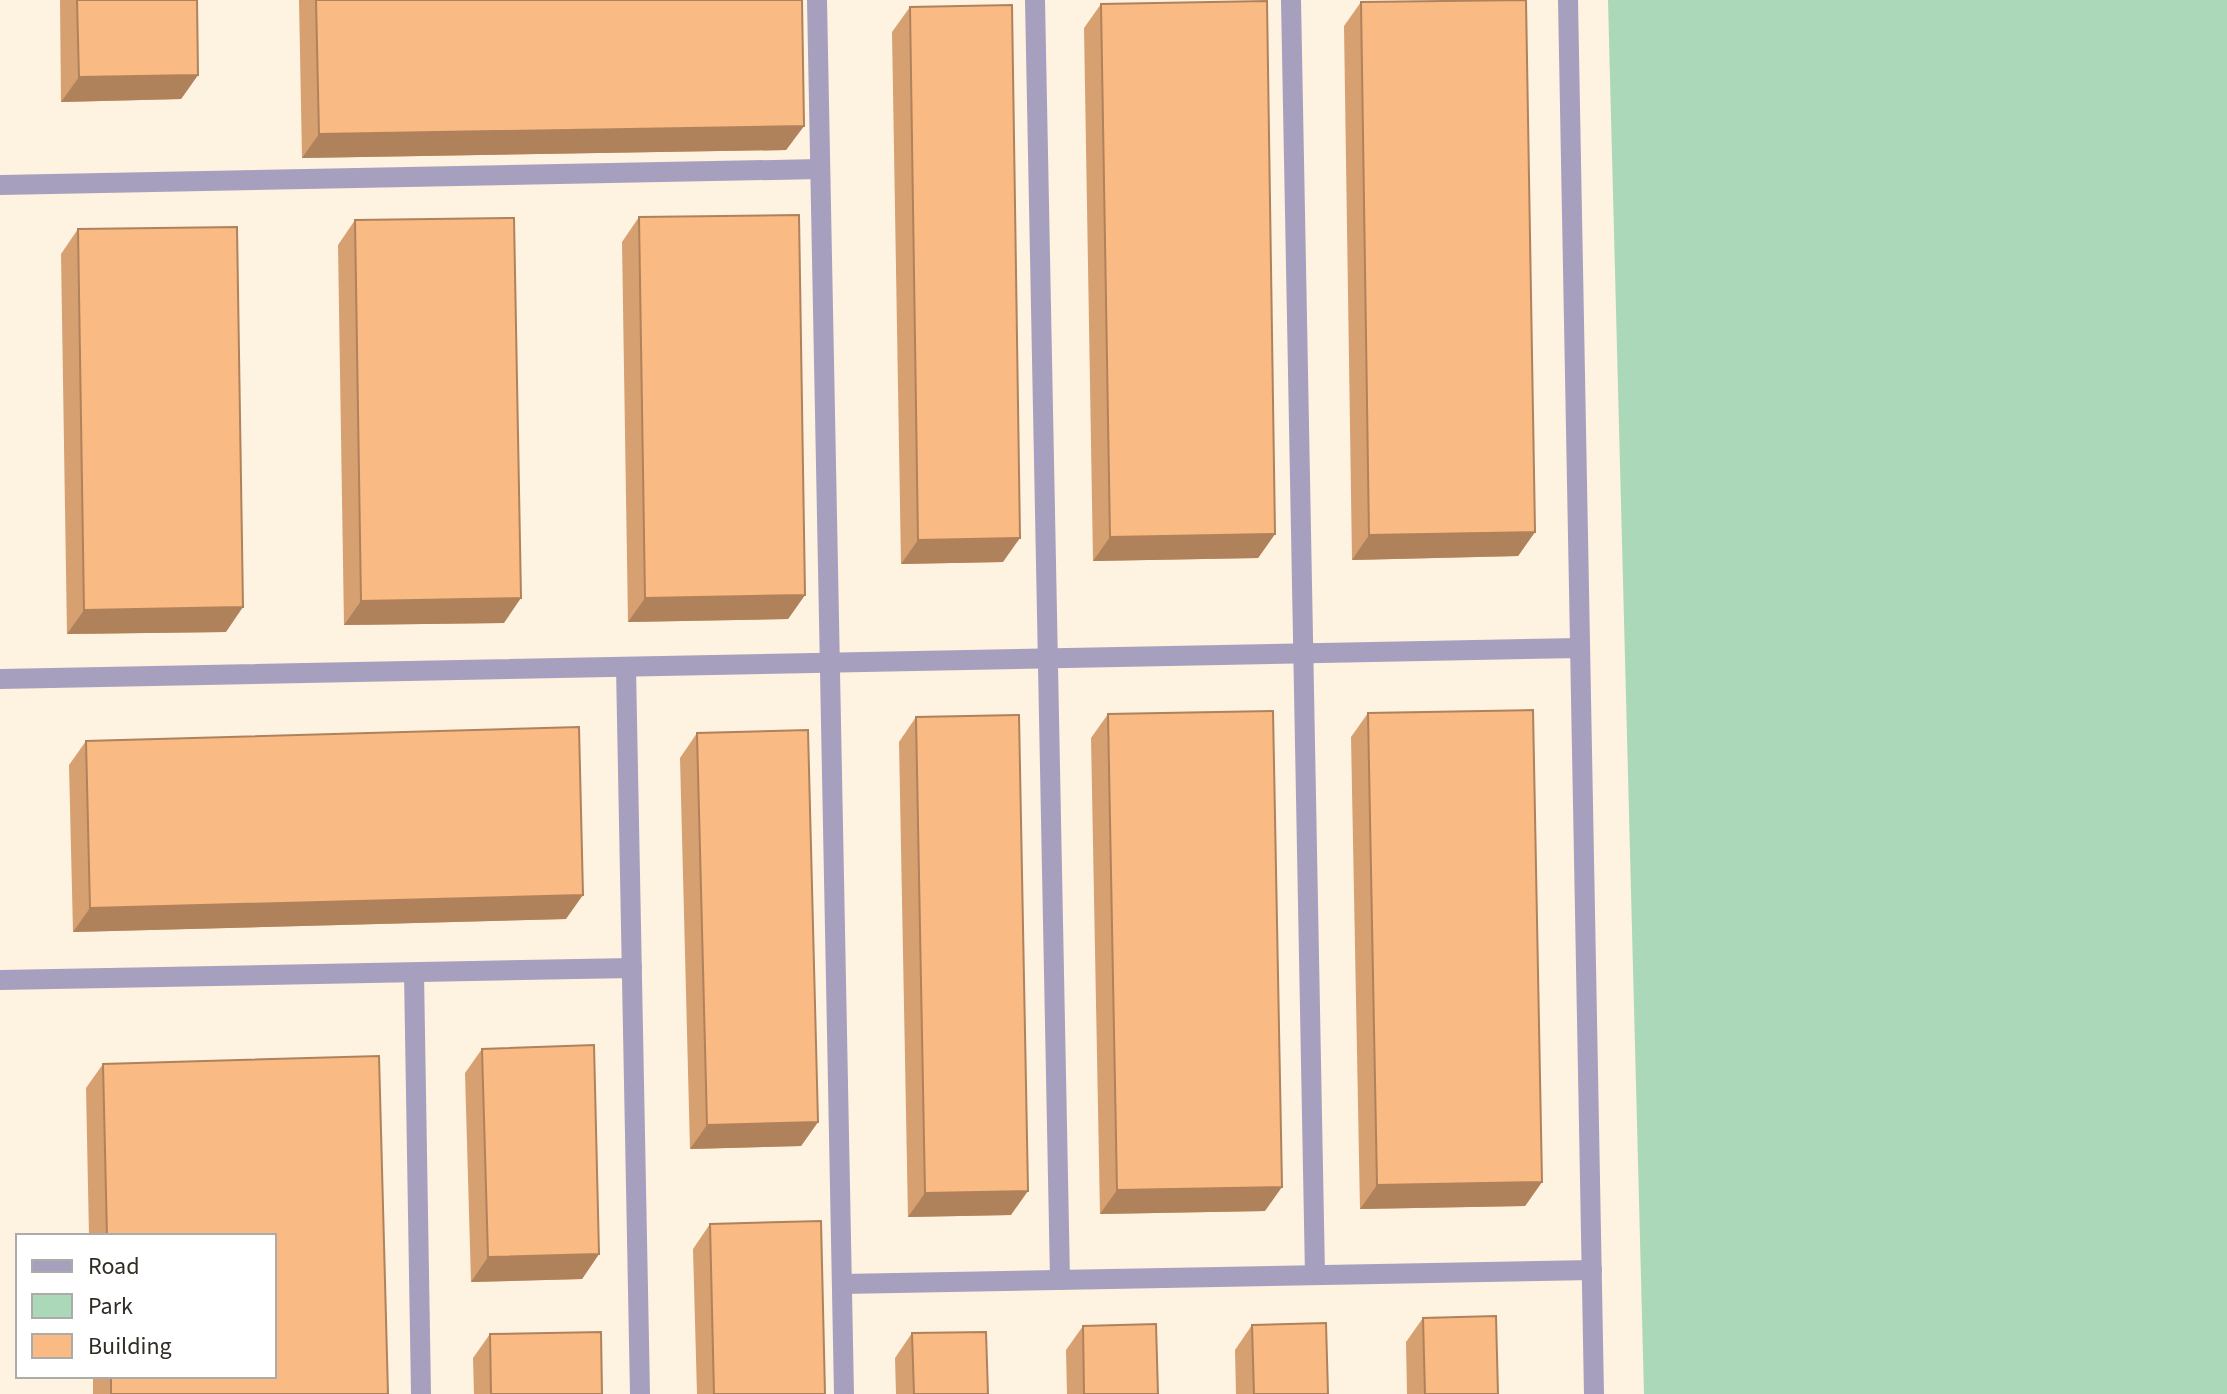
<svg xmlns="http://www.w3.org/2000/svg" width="2227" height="1394" font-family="'Source Sans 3',sans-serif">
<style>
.green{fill:#aad8b8}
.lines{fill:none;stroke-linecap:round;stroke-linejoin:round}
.minor{stroke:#a79fbe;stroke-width:20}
.wall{fill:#d7a071}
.shaded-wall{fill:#af825c}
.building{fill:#faba83;stroke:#af825c;stroke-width:2}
</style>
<rect width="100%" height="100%" fill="#fef2e1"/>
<polygon class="green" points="1608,0 2227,0 2227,1394 1644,1394"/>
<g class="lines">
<g class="minor">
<polyline points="817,0 844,1394"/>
<polyline points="1035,0 1060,1280"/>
<polyline points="1291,0 1315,1275"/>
<polyline points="1568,0 1594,1394"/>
<polyline points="0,185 820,169"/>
<polyline points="626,667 640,1394"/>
<polyline points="0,679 1580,648"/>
<polyline points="414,973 421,1394"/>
<polyline points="0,980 632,968"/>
<polyline points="842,1284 1592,1270"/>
</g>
</g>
<g class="wall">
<polygon points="60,0 197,0 198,75 181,99 61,102"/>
<polygon points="299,0 802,0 804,126 786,150 302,158"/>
<polygon points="1361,2 1535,532 1518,556 1352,560 1344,26"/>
<polygon points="1101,4 1275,534 1258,558 1093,561 1084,28"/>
<polygon points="910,7 1003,562 901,564 892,32"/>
<polygon points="639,217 805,595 788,619 628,622 622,242"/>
<polygon points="355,220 504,623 344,625 338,245"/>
<polygon points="78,229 226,632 67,634 61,254"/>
<polygon points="1368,713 1542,1182 1525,1206 1360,1209 1351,737"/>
<polygon points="1108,714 1265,1211 1100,1214 1091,738"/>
<polygon points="916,717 1011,1215 908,1217 899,742"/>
<polygon points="697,733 818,1122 801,1146 690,1149 680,758"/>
<polygon points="86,741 566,919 73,932 69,765"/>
<polygon points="482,1049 599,1254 582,1279 471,1282 465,1073"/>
<polygon points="379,1056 388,1394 93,1394 93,1376 274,1376 274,1236 89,1236 86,1088 103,1064"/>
<polygon points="710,1224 825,1394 697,1394 693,1249"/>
<polygon points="1423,1318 1498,1394 1407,1394 1406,1342"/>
<polygon points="1252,1325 1328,1394 1236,1394 1235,1350"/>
<polygon points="1083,1326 1158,1394 1067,1394 1066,1350"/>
<polygon points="912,1333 988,1394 896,1394 895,1358"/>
<polygon points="490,1334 602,1394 474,1394 473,1358"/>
</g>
<g class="shaded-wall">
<polygon points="198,75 181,99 61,102 79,77"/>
<polygon points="804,126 786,150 302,158 319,134"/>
<polygon points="1535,532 1518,556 1352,560 1369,535"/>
<polygon points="1275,534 1258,558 1093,561 1110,537"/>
<polygon points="1020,538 1003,562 901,564 918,540"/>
<polygon points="805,595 788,619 628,622 645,598"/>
<polygon points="521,598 504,623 344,625 361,601"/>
<polygon points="243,607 226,632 67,634 84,610"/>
<polygon points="583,895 566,919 73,932 90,908"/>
<polygon points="818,1122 801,1146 690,1149 707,1125"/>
<polygon points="1542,1182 1525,1206 1360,1209 1377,1185"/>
<polygon points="1282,1187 1265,1211 1100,1214 1117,1190"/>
<polygon points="1028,1191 1011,1215 908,1217 925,1193"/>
<polygon points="599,1254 582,1279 471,1282 488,1257"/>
</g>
<g class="building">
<polygon points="77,0 197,0 198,75 79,77"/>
<polygon points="316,0 802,0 804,126 319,134"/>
<polygon points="1526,0 1535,532 1369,535 1361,2"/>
<polygon points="1267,1 1275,534 1110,537 1101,4"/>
<polygon points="1012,5 1020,538 918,540 910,7"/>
<polygon points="799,215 805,595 645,598 639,217"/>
<polygon points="514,218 521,598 361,601 355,220"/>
<polygon points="237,227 243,607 84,610 78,229"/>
<polygon points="1533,710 1542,1182 1377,1185 1368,713"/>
<polygon points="1273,711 1282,1187 1117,1190 1108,714"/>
<polygon points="1019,715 1028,1191 925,1193 916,717"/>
<polygon points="579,727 583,895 90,908 86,741"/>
<polygon points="808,730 818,1122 707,1125 697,733"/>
<polygon points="594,1045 599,1254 488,1257 482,1049"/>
<polygon points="379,1056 388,1394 111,1394 111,1376 274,1376 274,1236 107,1236 103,1064"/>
<polygon points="821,1221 825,1394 714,1394 710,1224"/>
<polygon points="1496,1316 1498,1394 1425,1394 1423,1318"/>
<polygon points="1326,1323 1328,1394 1254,1394 1252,1325"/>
<polygon points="1156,1324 1158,1394 1084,1394 1083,1326"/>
<polygon points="601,1332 602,1394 491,1394 490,1334"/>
<polygon points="986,1332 988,1394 914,1394 912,1333"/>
</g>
<rect x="16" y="1234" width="260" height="144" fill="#ffffff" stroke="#adaba7" stroke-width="2"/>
<rect x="32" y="1260" width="40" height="12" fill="#a79fbe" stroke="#adaba7" stroke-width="2"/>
<text x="88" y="1274" font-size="24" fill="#322d24">Road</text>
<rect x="32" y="1294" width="40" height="24" fill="#aad8b8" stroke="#adaba7" stroke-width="2"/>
<text x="88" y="1314" font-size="24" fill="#322d24">Park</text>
<rect x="32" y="1334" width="40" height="24" fill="#faba83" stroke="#adaba7" stroke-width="2"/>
<text x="88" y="1354" font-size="24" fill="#322d24">Building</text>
</svg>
